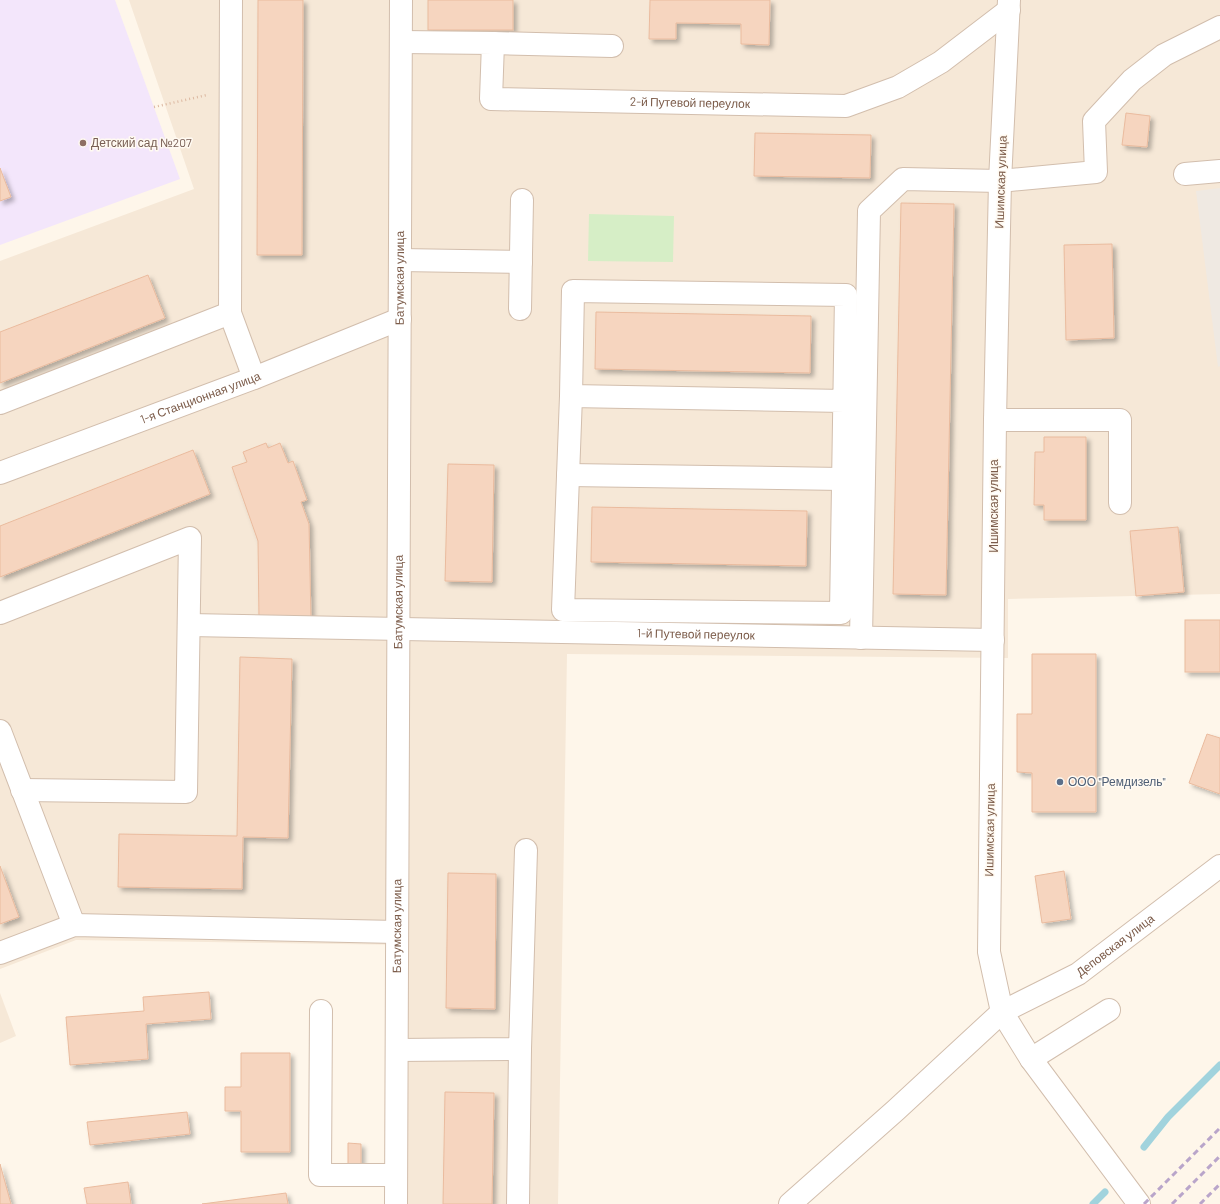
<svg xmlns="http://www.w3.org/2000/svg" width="1220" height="1204" font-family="Barlow,sans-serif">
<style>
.residential{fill:#f6e8d7}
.industrial{fill:#efe9e2}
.education{fill:#f3e6fb}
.green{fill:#d6eec6}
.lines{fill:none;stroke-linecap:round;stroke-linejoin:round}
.stream{stroke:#a1d3dd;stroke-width:7}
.building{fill:#f6d5bf;stroke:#eabb9e;filter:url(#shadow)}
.minor-casing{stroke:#d2bead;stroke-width:24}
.path{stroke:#dcb8a1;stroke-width:2.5;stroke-dasharray:1 3;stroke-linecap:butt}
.minor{stroke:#fff;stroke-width:22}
.rail{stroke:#b9a5ca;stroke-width:3;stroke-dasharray:6 4;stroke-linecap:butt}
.education-dot{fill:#8d6e63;stroke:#fffaf2;stroke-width:1.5}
.service-dot{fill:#5c6f8a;stroke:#fffaf2;stroke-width:1.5}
.labels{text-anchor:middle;stroke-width:3;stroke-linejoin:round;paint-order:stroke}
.street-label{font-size:12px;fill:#7c5c4a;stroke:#fffaf2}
.education-label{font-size:12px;fill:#785e54;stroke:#fffaf2;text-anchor:start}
.service-label{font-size:12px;fill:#4e5e75;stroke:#fffaf2;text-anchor:start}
</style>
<defs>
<filter id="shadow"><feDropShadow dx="3.5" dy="3.5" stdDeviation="2" flood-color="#0004"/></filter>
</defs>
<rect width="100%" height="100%" fill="#fef6ea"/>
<g class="residential">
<polygon points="129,0 1220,0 1220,594 1008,599 1008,658 567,654 558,1204 408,1204 408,945 76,940 0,969 0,261 194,189"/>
<polygon points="0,993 16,1036 0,1043"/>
</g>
<polygon class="industrial" points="1220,188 1220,366 1218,367 1196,191"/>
<polygon class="education" points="0,0 115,0 180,179 0,245"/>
<polygon class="green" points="589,214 674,216 673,262 588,261"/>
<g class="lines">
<g class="stream">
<polyline points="1144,1147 1168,1117 1220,1065"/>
<polyline points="1093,1204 1105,1192"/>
</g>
</g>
<g class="building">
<polygon points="258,0 303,0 302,255 257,255"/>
<rect x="428" y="0" width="85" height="30"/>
<polygon points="650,0 770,0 769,45 741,44 741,24 676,23 676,39 649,39"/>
<polygon points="1126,113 1150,116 1147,147 1122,145"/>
<polygon points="755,133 871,135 870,178 754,176"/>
<polygon points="0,168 11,197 0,201"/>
<polygon points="901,203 954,204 946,595 893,594"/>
<polygon points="1112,244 1114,338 1066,340 1064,245"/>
<polygon points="148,275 165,318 0,383 0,332"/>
<polygon points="596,312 811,316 810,373 595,369"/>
<polygon points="1044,437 1086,437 1086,520 1044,520 1044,505 1034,505 1035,452 1044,452"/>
<polygon points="266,443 268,448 280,443 288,463 293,461 307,500 301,502 309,524 311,620 259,620 258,541 232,467 247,462 243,452"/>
<polygon points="193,450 210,494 0,577 0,526"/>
<polygon points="448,464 494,465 492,582 445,581"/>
<polygon points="592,507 807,511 806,566 591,562"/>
<polygon points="1178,527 1184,592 1136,596 1130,531"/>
<rect x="1185" y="620" width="35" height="52"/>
<polygon points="1032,654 1096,654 1096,812 1032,812 1032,773 1017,772 1017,714 1032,714"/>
<polygon points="240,657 292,659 288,838 243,837 242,889 118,887 119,834 237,836"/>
<polygon points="1207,734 1220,738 1220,794 1189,783"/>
<polygon points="0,866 19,917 0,924"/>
<polygon points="1064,871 1071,919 1042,923 1035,876"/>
<polygon points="448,873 496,874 495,1009 446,1008"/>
<polygon points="209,992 211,1019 146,1024 148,1059 70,1065 66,1017 144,1011 143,997"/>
<polygon points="241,1053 290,1053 290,1152 241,1152 241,1111 225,1111 225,1087 241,1087"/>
<polygon points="445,1092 494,1093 492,1204 443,1204"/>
<polygon points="187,1112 190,1134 90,1145 87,1122"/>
<polygon points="348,1143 361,1144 361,1164 348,1164"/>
<polygon points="0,1164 11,1204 0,1204"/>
<polygon points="128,1182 131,1204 87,1204 84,1188"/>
<polygon points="286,1193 288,1204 202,1204"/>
</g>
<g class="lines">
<defs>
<g id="minor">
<polyline points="231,0 230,313 254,378"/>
<polyline points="1009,0 1000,181 995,420 989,952 1002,1012 1031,1059 1139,1204"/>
<path id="s1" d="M401 42 493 43 491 99 846 106 898 87 941 62 1009 10"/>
<polyline points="493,43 612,46"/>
<polyline points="1185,174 1220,171"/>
<polyline points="400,260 521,262"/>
<polyline points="520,309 522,200"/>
<polyline points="571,396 563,610 841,613 846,295 573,291 571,396 844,401"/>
<polyline points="0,403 230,313"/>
<polyline points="995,420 1120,420 1120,503"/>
<path id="s2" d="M0 473 254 378 400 319"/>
<polyline points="568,475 842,479"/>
<polyline points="0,613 190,538 186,792 22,790"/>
<path id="s3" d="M189 625 993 640"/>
<polyline points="861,638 869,211 903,179 1000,181 1096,172 1094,121 1132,80 1164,55 1220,27"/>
<polyline points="0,731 74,925"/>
<polyline points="0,953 74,925 397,932"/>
<polyline points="321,1011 320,1175 396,1175"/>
<polyline points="397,1050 520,1049 526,850"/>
<polyline points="1031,1059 1109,1010"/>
<path id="s4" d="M396 1204 401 0"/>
<polyline points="518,1204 520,1049"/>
<path id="s5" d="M790 1204 896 1110 1002 1012 1078 974 1220 866"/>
</g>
</defs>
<use href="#minor" class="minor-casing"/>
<polyline class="path" points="154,107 207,95"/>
<use href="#minor" class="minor"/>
<g class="rail">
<polyline points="1144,1204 1220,1128"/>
<polyline points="1172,1204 1220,1156"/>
<polyline points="1200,1204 1220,1184"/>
</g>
</g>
<circle class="education-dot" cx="83" cy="143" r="4"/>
<circle class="service-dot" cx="1060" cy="782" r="4"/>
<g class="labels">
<g class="street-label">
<text dy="4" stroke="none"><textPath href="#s1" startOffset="347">2-й Путевой переулок</textPath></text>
<text transform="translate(1001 182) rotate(-88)" y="4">Ишимская улица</text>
<text dy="4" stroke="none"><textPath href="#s4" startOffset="926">Батумская улица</textPath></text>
<text dy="4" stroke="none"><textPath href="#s2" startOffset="214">1-я Станционная улица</textPath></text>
<text transform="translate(994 506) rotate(-90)" y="4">Ишимская улица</text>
<text dy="4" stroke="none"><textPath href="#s4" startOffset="602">Батумская улица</textPath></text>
<text dy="4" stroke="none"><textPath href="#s3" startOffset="507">1-й Путевой переулок</textPath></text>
<text transform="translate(990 830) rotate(-89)" y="4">Ишимская улица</text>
<text dy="4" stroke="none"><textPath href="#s4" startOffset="278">Батумская улица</textPath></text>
<text dy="4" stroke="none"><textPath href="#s5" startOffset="418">Деповская улица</textPath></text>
</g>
<g class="education-label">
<text x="91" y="147">Детский сад №207</text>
</g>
<g class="service-label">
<text x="1068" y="786">ООО "Ремдизель"</text>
</g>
</g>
</svg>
